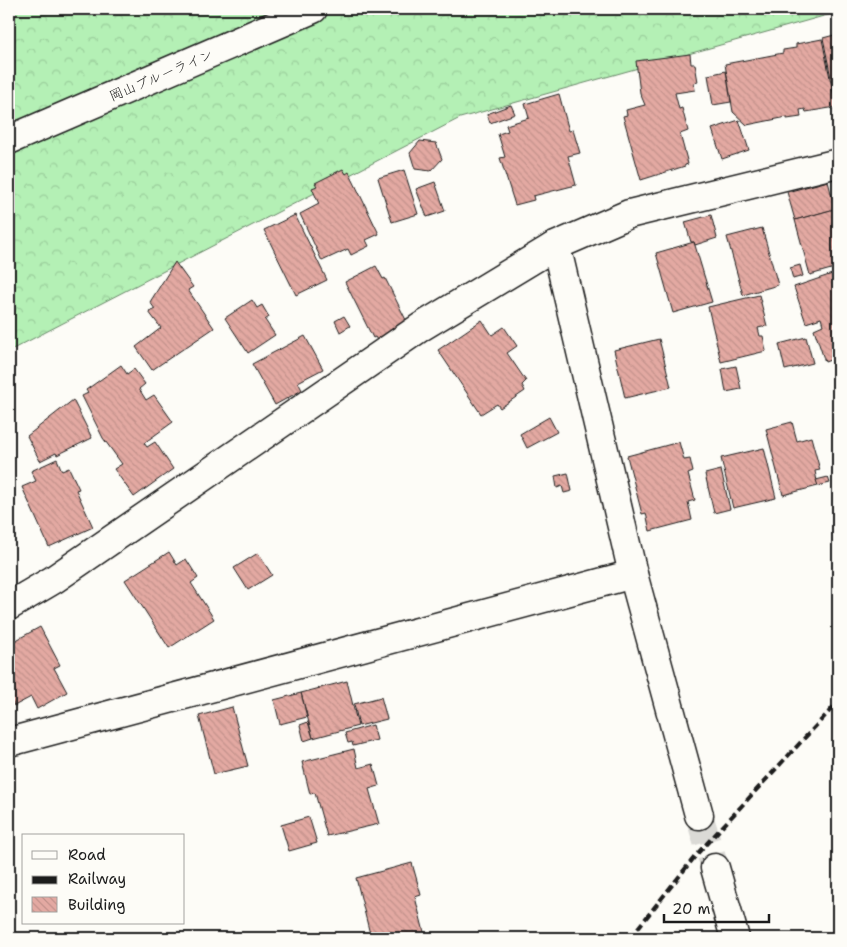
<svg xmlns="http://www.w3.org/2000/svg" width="847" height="947" font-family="'Shantell Sans','Klee One',sans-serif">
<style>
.forest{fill:url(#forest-crowns);stroke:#688668}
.building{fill:url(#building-back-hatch);stroke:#1c1c1c}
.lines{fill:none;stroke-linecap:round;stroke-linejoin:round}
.minor-tunnel{stroke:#dbdad6;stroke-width:28;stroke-dasharray:28 14;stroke-linecap:butt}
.minor-casing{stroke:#1c1c1c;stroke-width:31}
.major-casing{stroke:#1c1c1c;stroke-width:31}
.minor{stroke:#fdfcf7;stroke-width:28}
.major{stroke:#fdfcf7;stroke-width:28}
.rail{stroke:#1c1c1c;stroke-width:4;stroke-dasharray:8 4;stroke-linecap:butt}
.labels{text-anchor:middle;stroke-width:4;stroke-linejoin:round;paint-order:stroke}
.street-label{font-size:14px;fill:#1c1c1c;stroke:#fdfcf7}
</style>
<defs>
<pattern id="forest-crowns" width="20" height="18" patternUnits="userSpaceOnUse" patternTransform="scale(1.25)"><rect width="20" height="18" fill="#b4f0b5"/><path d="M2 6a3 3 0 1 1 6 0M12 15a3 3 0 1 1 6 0" fill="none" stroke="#9acd9b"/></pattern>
<pattern id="building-back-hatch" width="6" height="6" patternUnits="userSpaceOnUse" patternTransform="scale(1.25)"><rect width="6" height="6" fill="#e3a9a2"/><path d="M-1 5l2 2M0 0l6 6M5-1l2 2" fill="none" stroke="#c2918b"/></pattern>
</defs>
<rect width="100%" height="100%" fill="#fdfcf7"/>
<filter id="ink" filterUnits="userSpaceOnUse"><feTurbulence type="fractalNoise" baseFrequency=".02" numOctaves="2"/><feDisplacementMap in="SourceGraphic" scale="10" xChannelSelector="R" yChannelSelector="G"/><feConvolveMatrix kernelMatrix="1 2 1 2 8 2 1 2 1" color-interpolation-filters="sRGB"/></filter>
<g filter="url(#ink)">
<polygon class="forest" points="9,9 838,9 838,12 460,118 9,351"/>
<g class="building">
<polygon points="838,34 838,113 823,38"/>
<polygon points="822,39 836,107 806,112 805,109 800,110 801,117 787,119 787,117 747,125 733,112 725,64 783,53 783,50 796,48 796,44"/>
<polygon points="690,54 691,64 695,64 698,82 694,83 695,90 675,93 679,109 682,108 688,131 680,134 688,164 685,165 685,166 641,180 623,116 627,115 626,110 645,105 640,93 636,61"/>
<polygon points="726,71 731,102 713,105 708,75"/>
<polygon points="559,94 569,131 573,130 580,153 568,156 576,185 533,196 534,200 515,205 500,158 505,157 498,134 508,131 506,125 529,118 525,104"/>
<polygon points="511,105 515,114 490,123 487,114"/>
<polygon points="739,120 749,150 722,159 712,129"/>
<polygon points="420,141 436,143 442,159 431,171 415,169 410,153"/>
<polygon points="343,169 346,174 349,172 379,234 366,240 369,246 351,255 348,249 322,261 300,214 319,204 312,188 317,186 315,183"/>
<polygon points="404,170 418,214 392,222 378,178"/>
<polygon points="828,181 835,209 795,220 787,192"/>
<polygon points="435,182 445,211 427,217 416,189"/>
<polygon points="838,208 838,267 810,275 795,220"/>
<polygon points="295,215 327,280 296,295 264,230"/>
<polygon points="711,215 717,238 695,245 694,242 691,242 685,222"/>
<polygon points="762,228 778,285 743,295 727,237"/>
<polygon points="694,242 712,302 673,313 656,253"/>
<polygon points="175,262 193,287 188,290 214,328 152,370 136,347 161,328 149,312 155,309 150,302"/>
<polygon points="800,265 803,276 793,279 790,268"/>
<polygon points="376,266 383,279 385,278 407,322 399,328 377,340 375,337 373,338 345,282"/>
<polygon points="838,272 838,357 825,362 814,329 823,325 821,318 806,323 794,287"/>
<polygon points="759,295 767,326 758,328 760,336 763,336 766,351 721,362 708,307"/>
<polygon points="252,300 257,308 262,305 269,317 265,320 275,335 248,353 225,318"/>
<polygon points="344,316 350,326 340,332 335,321"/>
<polygon points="482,320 492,335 504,327 517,346 507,353 526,381 522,385 525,391 500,408 497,404 481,414 438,350"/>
<polygon points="305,336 323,369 298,382 302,390 275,405 252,364"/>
<polygon points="806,337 813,363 785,370 779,344"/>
<polygon points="659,339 671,387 625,398 614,350"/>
<polygon points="838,357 838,373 836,374 831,360"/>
<polygon points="121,365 127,374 134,369 145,384 139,389 146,400 154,395 173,422 144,443 147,447 155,442 173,469 134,497 114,469 122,464 103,438 82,396 88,393 86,390"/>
<polygon points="736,366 741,389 726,392 722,369"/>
<polygon points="73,400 92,438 57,455 56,453 40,461 27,436"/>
<polygon points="549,417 557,432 527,448 520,434"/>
<polygon points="792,422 797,441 811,437 820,470 815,471 818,486 783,495 766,429"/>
<polygon points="679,442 684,460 690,459 693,472 688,474 695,500 688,502 692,520 650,531 646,513 642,514 627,456"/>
<polygon points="764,448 776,498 733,508 721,458"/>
<polygon points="57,459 62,471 69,468 79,489 76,490 93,527 49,547 22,487 36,481 31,471"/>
<polygon points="721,470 730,509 714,513 705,474"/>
<polygon points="568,473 572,491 564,493 562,486 557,488 555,476"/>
<polygon points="828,477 830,483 818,486 816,480"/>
<polygon points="169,552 177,565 186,559 198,578 191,583 214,619 169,648 125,580"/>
<polygon points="258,553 272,575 248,590 234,568"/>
<polygon points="40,627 60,665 54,668 67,692 37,709 31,697 14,706 9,696 9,644"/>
<polygon points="347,681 358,726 313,738 301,693"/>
<polygon points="301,693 307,717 280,724 274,700"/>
<polygon points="381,697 387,719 359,726 354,704"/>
<polygon points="232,707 248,766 214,774 199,716"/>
<polygon points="308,722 313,738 304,741 300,725"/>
<polygon points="373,725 377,740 353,746 352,742 348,743 345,733"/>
<polygon points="354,749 358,768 373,764 379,786 369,789 379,824 327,836 315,793 310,794 302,762"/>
<polygon points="309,817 317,843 289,851 281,825"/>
<polygon points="412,863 421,895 415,897 425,936 417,938 371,938 356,878"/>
</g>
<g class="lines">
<polyline class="minor-tunnel" points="699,815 715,868"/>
<defs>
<g id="minor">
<polyline points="553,247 560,262 633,574 699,815"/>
<polyline points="9,606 53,580 421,327 553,247 629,214 838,163"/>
<polyline points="9,742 633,574"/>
<polyline points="715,868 735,938"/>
</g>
<polyline id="major" points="9,140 313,9"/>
</defs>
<use href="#minor" class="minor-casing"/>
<use href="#major" class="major-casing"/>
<use href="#minor" class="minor"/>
<use href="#major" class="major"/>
<polyline class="rail" points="630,938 697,854 838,702"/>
</g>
</g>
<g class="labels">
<g class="street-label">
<text transform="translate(161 75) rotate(-23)" y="5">岡山ブルーライン</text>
</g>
</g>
<rect width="847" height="947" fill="none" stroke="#fdfcf7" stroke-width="30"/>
<rect x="15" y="15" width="817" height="917" fill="none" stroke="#1c1c1c" stroke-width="2" filter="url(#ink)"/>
<rect x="22" y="834" width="162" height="90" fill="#fdfcf7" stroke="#a3a29f"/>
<rect x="32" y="851" width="25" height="8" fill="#fdfcf7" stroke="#a3a29f"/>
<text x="68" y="860" font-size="15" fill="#1c1c1c">Road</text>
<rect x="32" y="876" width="25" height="8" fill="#1c1c1c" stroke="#a3a29f"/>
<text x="68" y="884" font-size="15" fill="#1c1c1c">Railway</text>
<rect x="32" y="897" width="25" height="15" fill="url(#building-back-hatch)" stroke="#a3a29f"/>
<text x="68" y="910" font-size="15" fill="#1c1c1c">Building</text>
<path d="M664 914v8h105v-8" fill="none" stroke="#1c1c1c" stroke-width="2.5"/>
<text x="672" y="914" font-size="15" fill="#1c1c1c" stroke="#fdfcf7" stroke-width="4" paint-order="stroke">20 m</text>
</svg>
